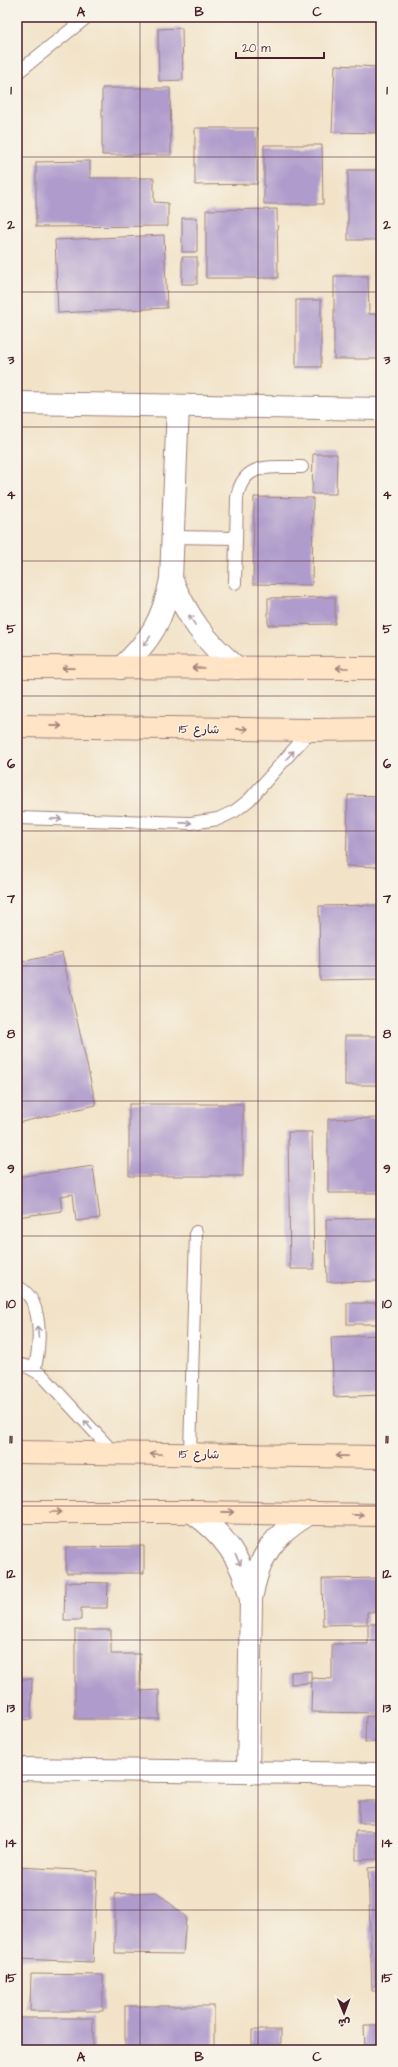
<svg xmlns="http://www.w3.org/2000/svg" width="398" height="2067" font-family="'Architects Daughter','Playpen Sans Arabic',sans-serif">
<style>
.building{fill:#b09ccc}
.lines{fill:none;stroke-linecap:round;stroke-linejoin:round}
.lane-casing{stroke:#9e817a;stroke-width:14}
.street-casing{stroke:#9e817a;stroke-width:24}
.secondary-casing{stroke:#9e817a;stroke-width:24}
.lane{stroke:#fff;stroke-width:12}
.street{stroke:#fff;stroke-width:22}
.secondary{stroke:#ffe4c6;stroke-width:22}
.oneway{stroke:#ae9aa0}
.oneway2{stroke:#a48278}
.grid{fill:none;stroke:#4a1f2b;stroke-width:1;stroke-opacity:0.55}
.labels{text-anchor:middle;stroke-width:3;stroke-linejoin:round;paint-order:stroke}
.street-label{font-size:12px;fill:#4a1f2b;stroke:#f7f3e8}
.neatline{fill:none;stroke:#4a1f2b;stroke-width:1.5}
.grid-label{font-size:13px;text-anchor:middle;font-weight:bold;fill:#4a1f2b}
</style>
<rect width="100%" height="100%" fill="#f7f3e8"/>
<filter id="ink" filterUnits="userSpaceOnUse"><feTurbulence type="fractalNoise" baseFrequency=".025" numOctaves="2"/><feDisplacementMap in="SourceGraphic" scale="8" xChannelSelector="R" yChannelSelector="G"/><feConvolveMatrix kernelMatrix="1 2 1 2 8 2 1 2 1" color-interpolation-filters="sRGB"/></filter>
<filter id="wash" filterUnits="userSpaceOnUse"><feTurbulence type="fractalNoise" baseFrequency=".012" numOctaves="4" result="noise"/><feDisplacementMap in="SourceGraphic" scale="16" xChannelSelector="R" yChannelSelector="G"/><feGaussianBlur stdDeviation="0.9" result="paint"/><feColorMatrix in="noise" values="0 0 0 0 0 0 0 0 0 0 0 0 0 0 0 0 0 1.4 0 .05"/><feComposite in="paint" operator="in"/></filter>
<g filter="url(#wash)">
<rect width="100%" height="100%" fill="#f2e3c8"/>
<g id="blocks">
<g class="building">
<polygon points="182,28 183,80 159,81 158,29"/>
<polygon points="335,65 381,67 381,133 332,132"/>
<polygon points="102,88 170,88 171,155 102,155"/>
<polygon points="195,128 257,128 257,184 195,185"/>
<polygon points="264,145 322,145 323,204 264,204"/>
<polygon points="90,161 90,178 154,178 154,202 168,203 168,226 36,227 36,162"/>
<rect x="348" y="170" width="33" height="70"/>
<polygon points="277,209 278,278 206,278 206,210"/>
<rect x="182" y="218" width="15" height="34"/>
<polygon points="164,235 167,308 58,313 55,240"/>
<polygon points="17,247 20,293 17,294"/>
<rect x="182" y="257" width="15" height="27"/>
<polygon points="334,276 368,276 369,314 381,314 381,359 334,359"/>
<rect x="296" y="300" width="25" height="67"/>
<polygon points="313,454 337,454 336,494 312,494"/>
<polygon points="254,497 313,498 312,585 253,584"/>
<polygon points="335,597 335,624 268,625 268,598"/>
<polygon points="348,795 381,796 381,867 346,866"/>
<polygon points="381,905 381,979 320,980 319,906"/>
<polygon points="62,953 96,1105 17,1123 17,963"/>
<rect x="345" y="1036" width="36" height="49"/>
<rect x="129" y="1104" width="114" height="72"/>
<polygon points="381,1118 381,1193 328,1193 328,1119"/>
<polygon points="288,1132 312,1132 314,1269 290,1269"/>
<polygon points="93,1166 100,1218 76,1221 73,1194 60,1196 62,1211 17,1217 17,1177"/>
<polygon points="381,1218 381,1281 327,1282 326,1219"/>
<rect x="347" y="1303" width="34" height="21"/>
<polygon points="381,1335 381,1395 334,1397 331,1337"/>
<polygon points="144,1546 144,1573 66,1573 66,1547"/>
<polygon points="381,1578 381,1612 367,1612 367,1624 323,1625 322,1579"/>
<polygon points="65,1582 108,1583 107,1608 81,1608 81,1620 64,1620"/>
<polygon points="368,1624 381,1624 381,1713 311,1712 312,1678 332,1679 332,1644 368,1644"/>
<polygon points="75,1630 111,1630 111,1654 140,1654 140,1691 159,1690 159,1719 75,1719"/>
<polygon points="311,1671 311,1683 291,1684 291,1672"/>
<polygon points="17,1679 32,1679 31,1720 17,1719"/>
<polygon points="366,1716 381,1716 381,1742 365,1742"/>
<rect x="359" y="1801" width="22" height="22"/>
<polygon points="356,1831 378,1831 378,1859 356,1860"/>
<polygon points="17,1867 97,1871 93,1962 17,1959"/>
<polygon points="381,1867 381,1991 372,1991 368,1868"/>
<polygon points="157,1892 186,1917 183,1954 115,1953 115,1894"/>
<polygon points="31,1974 103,1975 103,2011 30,2011"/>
<rect x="125" y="2006" width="89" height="44"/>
<polygon points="19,2018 93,2018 93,2050 18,2050"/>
<polygon points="364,2025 381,2025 381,2050 365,2050"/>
<polygon points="252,2030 281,2030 281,2050 252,2049"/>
</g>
</g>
</g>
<g filter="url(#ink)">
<use href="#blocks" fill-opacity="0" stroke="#9e817a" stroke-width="1"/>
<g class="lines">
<defs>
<g id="lane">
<polyline points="17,73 87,17"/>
<polyline points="173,537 236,538"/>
<path d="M235 583 237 498C243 460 273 468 302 467"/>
<polyline points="17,818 191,823 218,819 235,811 249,800 311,730"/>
<path d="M17 1287C44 1297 41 1348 34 1370"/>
<polyline points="17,1364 26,1366 42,1375 115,1454"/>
<polyline points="190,1454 196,1232"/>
</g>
<g id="street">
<polyline points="17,403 381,409"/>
<path d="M171 579C189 619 204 640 237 668"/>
<path d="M121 668C151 640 163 620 171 579L178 406"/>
<path d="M192 1512C223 1533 242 1559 250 1596"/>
<polyline points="17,1769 381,1774"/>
<path d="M248 1772 251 1599C258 1557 273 1535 309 1514"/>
</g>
<g id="secondary">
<polyline points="17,667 381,668"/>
<polyline points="17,726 311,730 381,729"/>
<polyline points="17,1452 381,1457"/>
<polyline points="17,1512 192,1512 381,1515"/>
</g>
</defs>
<use href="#lane" class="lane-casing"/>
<use href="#street" class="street-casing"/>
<use href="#secondary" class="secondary-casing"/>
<use href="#lane" class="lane"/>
<use href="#street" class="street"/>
<use href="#secondary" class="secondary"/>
</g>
<defs><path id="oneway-shaft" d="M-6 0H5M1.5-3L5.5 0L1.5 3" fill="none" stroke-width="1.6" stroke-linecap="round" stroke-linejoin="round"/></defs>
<g class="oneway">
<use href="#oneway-shaft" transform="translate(192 620) rotate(-122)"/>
<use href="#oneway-shaft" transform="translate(147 641) rotate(125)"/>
<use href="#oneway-shaft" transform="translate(290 755) rotate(-48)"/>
<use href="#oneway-shaft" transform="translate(56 819) rotate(2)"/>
<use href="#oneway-shaft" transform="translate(186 823) rotate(1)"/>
<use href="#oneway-shaft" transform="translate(38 1332) rotate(-95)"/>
<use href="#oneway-shaft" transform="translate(88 1425) rotate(-132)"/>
<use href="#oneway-shaft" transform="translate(238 1560) rotate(62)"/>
</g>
<g class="oneway2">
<use href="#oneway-shaft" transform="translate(68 668) rotate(-179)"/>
<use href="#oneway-shaft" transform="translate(198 668) rotate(180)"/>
<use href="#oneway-shaft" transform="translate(342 668) rotate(-180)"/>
<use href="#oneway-shaft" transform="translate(56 726) rotate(1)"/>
<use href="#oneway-shaft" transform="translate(242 729) rotate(1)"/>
<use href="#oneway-shaft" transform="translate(156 1454) rotate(180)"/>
<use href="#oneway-shaft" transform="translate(342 1456) rotate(-179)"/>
<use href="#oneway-shaft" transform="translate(56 1512)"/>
<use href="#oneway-shaft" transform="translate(228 1512) rotate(1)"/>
<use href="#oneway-shaft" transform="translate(358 1515) rotate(1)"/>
</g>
</g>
<path class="grid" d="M140 17V2050M258 17V2050M17 157H381M17 292H381M17 427H381M17 561H381M17 696H381M17 831H381M17 966H381M17 1101H381M17 1236H381M17 1371H381M17 1506H381M17 1640H381M17 1775H381M17 1910H381"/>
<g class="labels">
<g class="street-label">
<text transform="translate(199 729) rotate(1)" y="4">شارع 15</text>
<text transform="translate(199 1454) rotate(1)" y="4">شارع 15</text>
</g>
</g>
<rect width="398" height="2067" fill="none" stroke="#f7f3e8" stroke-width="44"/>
<g transform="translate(344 2013) rotate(179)" stroke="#f7f3e8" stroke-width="3" paint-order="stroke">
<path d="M0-3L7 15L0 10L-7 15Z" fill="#4a1f2b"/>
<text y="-6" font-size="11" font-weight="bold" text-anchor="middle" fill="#4a1f2b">ش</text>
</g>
<path d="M236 52v6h88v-6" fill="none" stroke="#4a1f2b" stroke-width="2"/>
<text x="242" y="52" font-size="12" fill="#4a1f2b" stroke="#f7f3e8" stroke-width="3" paint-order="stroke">20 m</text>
<rect x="22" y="22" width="354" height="2023" class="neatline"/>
<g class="grid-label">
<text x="81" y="16">A</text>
<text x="199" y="16">B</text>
<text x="317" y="16">C</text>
<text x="11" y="94">1</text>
<text x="387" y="94">1</text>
<text x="11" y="229">2</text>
<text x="387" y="229">2</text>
<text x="11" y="364">3</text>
<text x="387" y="364">3</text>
<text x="11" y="499">4</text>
<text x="387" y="499">4</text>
<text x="11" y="633">5</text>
<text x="387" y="633">5</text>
<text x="11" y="768">6</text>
<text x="387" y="768">6</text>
<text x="11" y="903">7</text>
<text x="387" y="903">7</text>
<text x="11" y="1038">8</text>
<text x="387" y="1038">8</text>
<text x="11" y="1173">9</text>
<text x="387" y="1173">9</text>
<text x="11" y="1308">10</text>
<text x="387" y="1308">10</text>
<text x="11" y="1443">11</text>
<text x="387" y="1443">11</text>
<text x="11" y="1578">12</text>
<text x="387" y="1578">12</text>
<text x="11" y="1712">13</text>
<text x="387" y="1712">13</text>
<text x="11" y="1847">14</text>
<text x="387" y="1847">14</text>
<text x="11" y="1982">15</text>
<text x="387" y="1982">15</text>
<text x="81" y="2061">A</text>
<text x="199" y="2061">B</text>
<text x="317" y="2061">C</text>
</g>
</svg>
